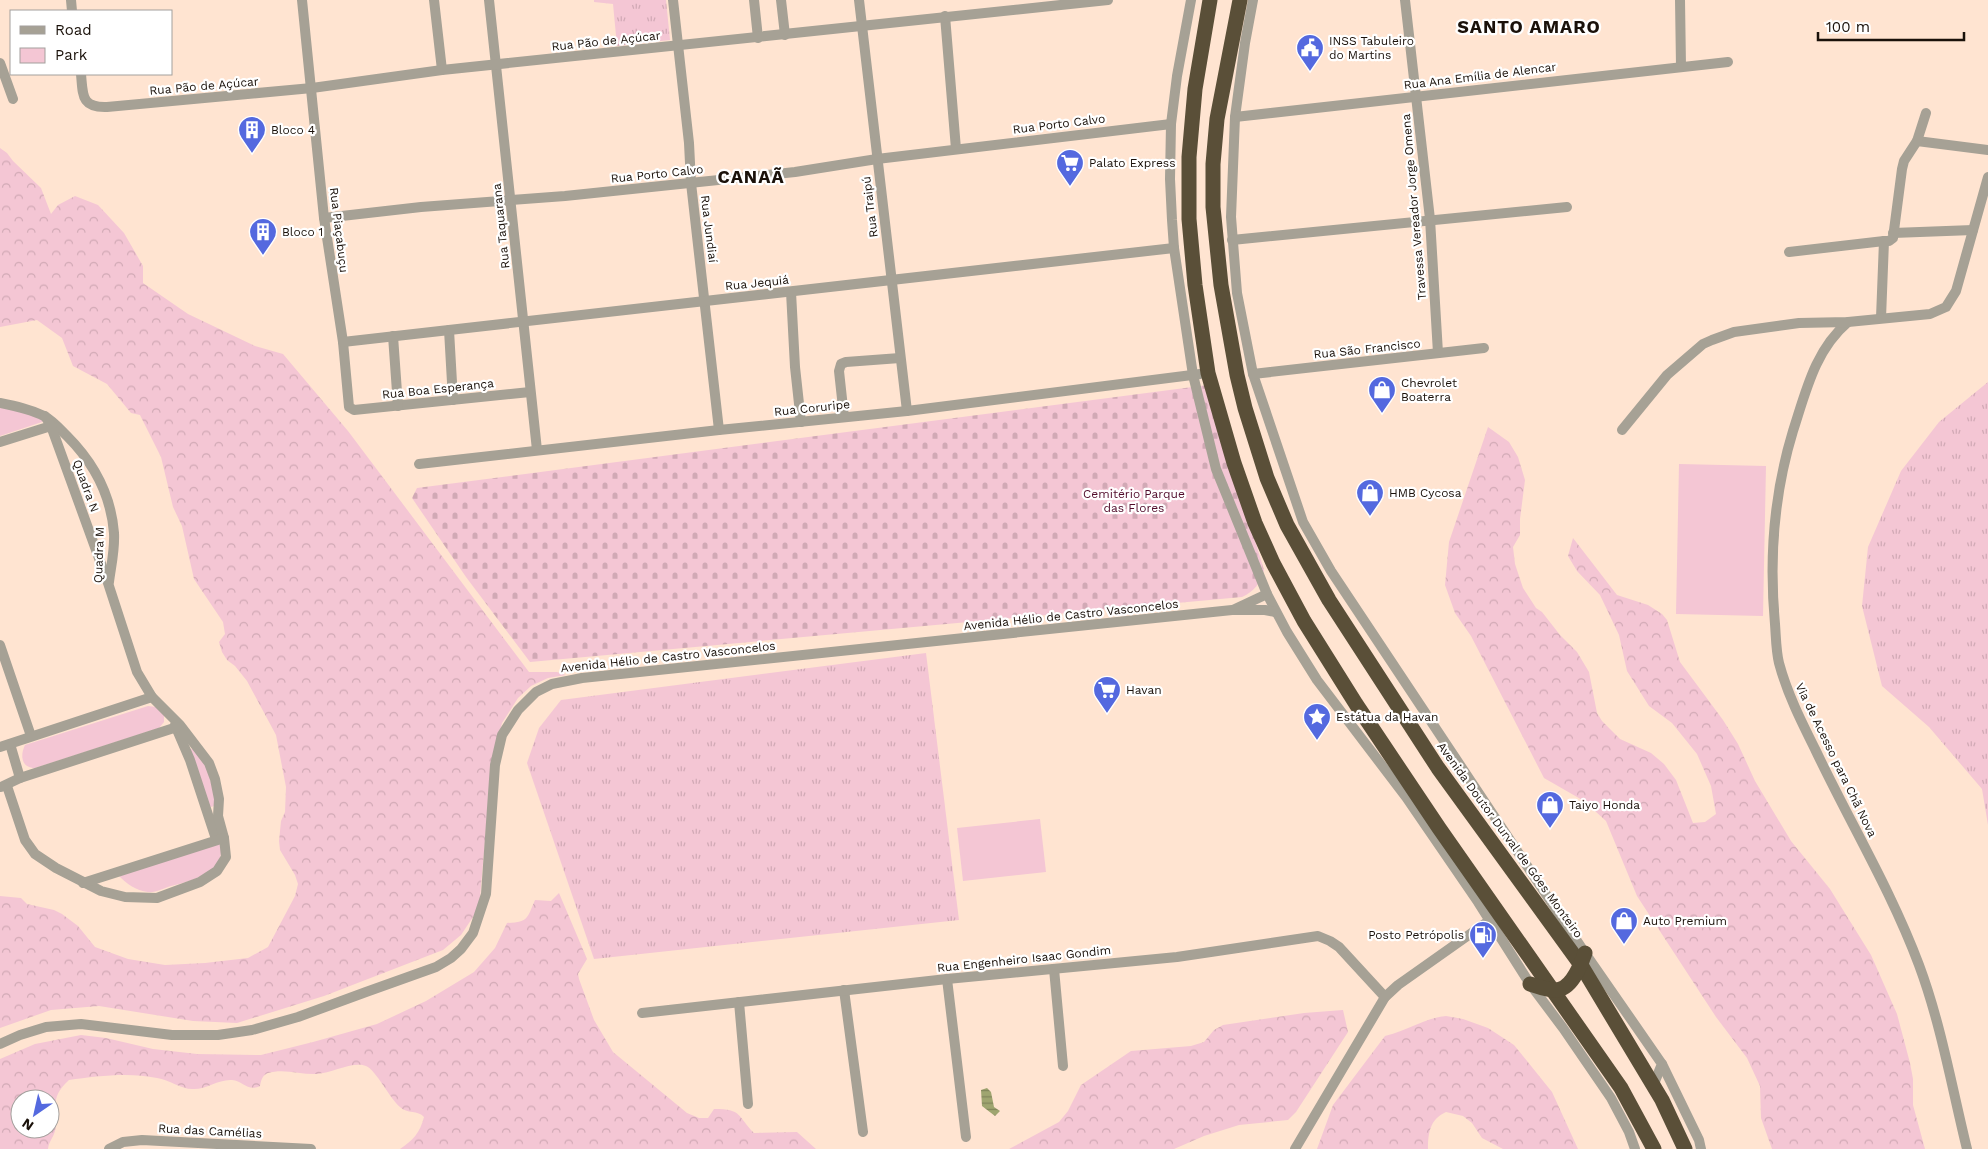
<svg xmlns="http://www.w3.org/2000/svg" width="1988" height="1149" font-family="'Work Sans',sans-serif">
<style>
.grass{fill:url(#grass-tufts)}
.forest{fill:url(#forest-crowns);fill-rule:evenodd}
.cemetery{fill:url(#cemetery-stones)}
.park{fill:#f4c6d4}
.water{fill:url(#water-rules)}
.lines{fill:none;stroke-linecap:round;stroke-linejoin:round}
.minor{stroke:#a6a195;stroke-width:10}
.highway{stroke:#5a4f38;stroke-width:15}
.labels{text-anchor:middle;stroke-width:4.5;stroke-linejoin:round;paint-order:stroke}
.street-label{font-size:12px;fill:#1a110a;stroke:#fff}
.poi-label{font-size:12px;fill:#1a110a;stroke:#fff;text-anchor:start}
.park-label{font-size:12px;fill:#510c2b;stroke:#fff}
.district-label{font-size:18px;font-weight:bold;letter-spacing:1px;fill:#1a110a;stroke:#fff}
</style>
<defs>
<pattern id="grass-tufts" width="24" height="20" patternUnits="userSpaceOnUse" patternTransform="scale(1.25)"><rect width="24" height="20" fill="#f4c6d4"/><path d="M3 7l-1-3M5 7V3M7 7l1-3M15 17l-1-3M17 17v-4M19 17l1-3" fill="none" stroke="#d1a9b5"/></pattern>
<pattern id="forest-crowns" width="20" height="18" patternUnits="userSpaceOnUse" patternTransform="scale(1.25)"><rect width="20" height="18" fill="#f4c6d4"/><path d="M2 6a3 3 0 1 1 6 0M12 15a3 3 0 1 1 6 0" fill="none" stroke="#d1a9b5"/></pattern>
<pattern id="cemetery-stones" width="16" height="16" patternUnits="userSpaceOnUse" patternTransform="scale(1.25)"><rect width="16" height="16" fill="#f4c6d4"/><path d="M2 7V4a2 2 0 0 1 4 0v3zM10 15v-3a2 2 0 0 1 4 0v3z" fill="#d1a9b5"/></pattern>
<pattern id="water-rules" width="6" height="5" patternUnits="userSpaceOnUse" patternTransform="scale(1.25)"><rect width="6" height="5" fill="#9fa570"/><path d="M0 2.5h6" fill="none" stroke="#81855a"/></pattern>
</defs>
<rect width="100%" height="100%" fill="#ffe4d1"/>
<g class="grass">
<polygon points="594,0 666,0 670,40 617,46 613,4 594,2"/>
<polygon points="1988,382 1988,825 1982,789 1929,727 1882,686 1862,606 1868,547 1901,471 1939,422"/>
<polygon points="926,653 959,920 594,959 527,763 539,728 561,700"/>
</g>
<g class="forest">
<polygon points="0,148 7,153 13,161 41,188 51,214 58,205 75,196 98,205 124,233 143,266 143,283 188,314 255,346 283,354 348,431 529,672 557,672 566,675 548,678 531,686 518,698 502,723 492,763 479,908 461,935 443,950 324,996 237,1023 193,1021 99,1006 51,1010 0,1028 0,896 21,898 27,904 54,910 62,914 78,926 95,947 128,959 165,965 205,963 248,958 268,947 295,896 298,884 295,875 280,850 279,841 281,821 285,812 286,787 276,735 247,681 235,666 227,660 222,652 219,642 225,634 223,622 194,579 182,526 173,507 161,457 140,415 131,413 107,384 73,366 62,338 37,320 0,327"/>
<polygon points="1488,427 1509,442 1518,457 1525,480 1520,519 1520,535 1513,547 1515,564 1523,588 1536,608 1542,612 1560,635 1577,652 1589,672 1597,713 1602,721 1620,739 1651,753 1664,764 1676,780 1693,823 1705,822 1716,814 1711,786 1697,754 1672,723 1649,706 1627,671 1619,635 1600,595 1577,571 1568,556 1573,538 1617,595 1648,605 1662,614 1667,620 1680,662 1723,720 1738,744 1755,781 1791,841 1830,889 1871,955 1897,1014 1910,1063 1913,1079 1913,1105 1925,1149 1772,1149 1761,1118 1760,1086 1747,1058 1716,1017 1637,896 1606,821 1584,801 1544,778 1471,636 1455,613 1445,585 1449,542"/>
<path d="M559 893 587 959 578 974 579 979 594 1020 613 1052 687 1113 699 1118H708L714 1109C743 1109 737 1116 754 1133L797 1132 816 1149H400C413 1140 420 1133 424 1117 418 1110 407 1114 400 1107 390 1099 376 1070 366 1066 353 1061 332 1073 317 1074 302 1075 284 1068 268 1073 262 1075 261 1081 260 1086 248 1092 243 1081 232 1080 219 1079 207 1089 194 1089 182 1090 170 1080 157 1078 129 1072 97 1076 69 1080 47 1100 60 1108 55 1131 53 1138 49 1141 48 1149H0V1059L35 1044 81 1035 106 1038 153 1049 197 1054 261 1055 313 1042 377 1024 426 1001 474 972 495 948 507 923C529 922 527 918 535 900L551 901ZM20 1099H50V1129H20Z"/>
<polygon points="1343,1010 1348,1032 1296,1112 1288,1120 1239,1125 1204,1136 1174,1149 1009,1149 1059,1122 1068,1111 1081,1085 1131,1051 1191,1046 1204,1042 1214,1030 1223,1025 1304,1013"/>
<path d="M1446 1016 1463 1019 1488 1028 1514 1045 1552 1092 1578 1149H1503L1482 1138 1472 1123 1463 1116 1446 1112C1430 1119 1428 1133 1428 1149H1317L1333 1105 1385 1036C1407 1031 1424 1018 1446 1016Z"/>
</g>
<path class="cemetery" d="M1208 385 1264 570C1260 583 1255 591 1242 597L530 662 466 577 412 498 417 488Z"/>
<g class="park">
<polygon points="5,407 19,410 45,421 0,436 0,408"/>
<polygon points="1679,464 1766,466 1763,616 1676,614"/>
<path d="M148 706 156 707 164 714V722L159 728 35 768C21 768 20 755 25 745Z"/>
<polygon points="193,748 207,768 217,803 212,807 207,805 190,750"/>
<polygon points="1040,819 1046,872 963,881 957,828"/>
<path d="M220 843C228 872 191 881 171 886 164 888 155 893 148 892 136 891 126 883 118 875Z"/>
</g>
<polygon class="water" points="987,1088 991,1092 994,1107 1000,1111 995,1116 982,1106 981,1090"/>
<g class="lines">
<g class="minor">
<polyline points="71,0 72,11"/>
<polyline points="302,0 324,218 343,342 349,407 354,410 530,392"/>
<polyline points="434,0 442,70"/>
<polyline points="489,0 537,450"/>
<polyline points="673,0 689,143 691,183 719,430"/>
<polyline points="754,0 758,38"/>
<polyline points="781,0 785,35"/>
<polyline points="859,0 907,411"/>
<polyline points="1191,0 1177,76 1171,124 1170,179 1172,220 1174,248 1193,375 1216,469 1267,594 1287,632 1317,680 1406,797 1478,902 1530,984 1563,1028 1611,1098 1629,1132 1635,1149"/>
<polyline points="1253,0 1245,43 1235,117 1231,217 1237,293 1253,374 1303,522 1331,571 1585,953 1662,1064 1653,1086"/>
<polyline points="1405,0 1430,219 1438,353"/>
<polyline points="1680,0 1681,66"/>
<polyline points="945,16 956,149"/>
<polyline points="0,63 13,99"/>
<path d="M81 74C83 95 81 108 107 107L312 88 442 70 1108 0"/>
<polyline points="1235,117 1728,62"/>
<polyline points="1917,141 1988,150"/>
<polyline points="324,218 421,207 565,196 795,172 877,159 1171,124"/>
<polyline points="1893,233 1973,230"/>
<polyline points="1232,240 1567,207"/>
<polyline points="1789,252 1884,241"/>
<polyline points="791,292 795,367 801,422"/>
<polyline points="1881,318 1884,241 1889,241 1893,238 1902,169 1904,161 1917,141 1926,113"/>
<path d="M1848 322C1815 350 1806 391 1793 431 1774 493 1769 559 1775 624 1776 637 1776 651 1779 663 1787 693 1801 721 1815 749 1849 821 1891 890 1919 965 1941 1024 1952 1088 1967 1149"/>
<polyline points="449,330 453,400"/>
<polyline points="393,336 398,406"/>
<polyline points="343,342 1174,248"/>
<polyline points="1253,374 1484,348"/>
<path d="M0 403C15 406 30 409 44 416 52 420 60 429 67 436 93 462 111 495 114 533 115 550 111 566 109 582"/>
<polyline points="844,417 839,371 841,364 846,362 900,358"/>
<polyline points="1622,430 1667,375 1703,344 1712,340 1734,332 1799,323 1848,322 1930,314 1946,307 1956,291 1988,177"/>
<polyline points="0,442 51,426 57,428"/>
<polyline points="419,464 719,430 907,411 1200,374"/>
<polyline points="1235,609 1267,594"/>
<polyline points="0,645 31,736"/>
<polyline points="175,725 190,760 216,839"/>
<polyline points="10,744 20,778"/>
<polyline points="0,747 152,697"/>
<polyline points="7,786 25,840 35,854 56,868 101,891 125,897 157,898 200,882 217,871 226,857 224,838 218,816 219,799 215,779 209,763 180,725 152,697 137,672 108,583 51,426 45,416"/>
<polyline points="1,787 20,778 177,727"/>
<polyline points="83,883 224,838"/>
<polyline points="1054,969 1063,1066"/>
<polyline points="947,979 966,1137"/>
<polyline points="844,990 863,1132"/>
<polyline points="739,1002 748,1104"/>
<polyline points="642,1013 947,979 1177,957 1318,936 1330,941 1339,947 1385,997"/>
<polyline points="0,1044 20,1035 46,1027 81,1024 172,1035 218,1035 252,1030 298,1017 366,992 436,967 451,958 461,949 473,933 486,894 495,765 502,735 518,710 536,692 552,684 582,678 1232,610 1265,610 1275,612"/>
<polyline points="1662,1064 1699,1140 1701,1149"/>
<polyline points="109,1149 123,1142 142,1140 311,1149"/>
<polyline points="1295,1149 1385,997 1398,985 1490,920"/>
</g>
<g class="highway">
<polyline points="1210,0 1195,89 1189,157 1189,219 1195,285 1208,373 1234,463 1255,523 1273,563 1304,621 1356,704 1439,828 1621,1088 1654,1149"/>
<polyline points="1240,0 1217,119 1213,164 1213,207 1221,285 1237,375 1245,408 1267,478 1287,525 1329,600 1438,768 1581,965 1662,1100 1685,1149"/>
<path d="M1530 984C1537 986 1546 990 1554 990 1571 991 1580 967 1585 953"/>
</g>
</g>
<defs>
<symbol id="civic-pin" viewBox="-11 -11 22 30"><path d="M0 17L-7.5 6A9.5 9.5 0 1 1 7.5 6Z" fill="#5469df" stroke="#fff"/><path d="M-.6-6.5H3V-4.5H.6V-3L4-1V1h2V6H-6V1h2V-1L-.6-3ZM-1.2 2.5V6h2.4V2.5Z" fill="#fff"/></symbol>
<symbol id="building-pin" viewBox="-11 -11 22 30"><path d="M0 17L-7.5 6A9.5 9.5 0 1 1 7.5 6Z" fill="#5469df" stroke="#fff"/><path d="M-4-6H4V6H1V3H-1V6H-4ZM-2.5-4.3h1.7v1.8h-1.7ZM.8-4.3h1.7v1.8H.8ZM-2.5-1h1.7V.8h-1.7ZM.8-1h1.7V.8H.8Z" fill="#fff"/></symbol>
<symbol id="supermarket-pin" viewBox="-11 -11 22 30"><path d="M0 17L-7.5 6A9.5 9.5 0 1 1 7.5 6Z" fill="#5469df" stroke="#fff"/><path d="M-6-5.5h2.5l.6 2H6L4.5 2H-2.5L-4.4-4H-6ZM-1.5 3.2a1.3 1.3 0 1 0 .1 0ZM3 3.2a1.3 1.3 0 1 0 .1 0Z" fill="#fff"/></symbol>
<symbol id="shop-pin" viewBox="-11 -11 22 30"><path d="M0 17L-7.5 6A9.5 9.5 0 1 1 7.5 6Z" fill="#5469df" stroke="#fff"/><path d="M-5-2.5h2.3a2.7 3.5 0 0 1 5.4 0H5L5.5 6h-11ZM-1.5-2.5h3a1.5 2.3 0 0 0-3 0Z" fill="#fff"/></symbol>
<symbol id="sight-pin" viewBox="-11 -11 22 30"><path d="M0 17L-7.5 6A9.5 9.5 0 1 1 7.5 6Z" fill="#5469df" stroke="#fff"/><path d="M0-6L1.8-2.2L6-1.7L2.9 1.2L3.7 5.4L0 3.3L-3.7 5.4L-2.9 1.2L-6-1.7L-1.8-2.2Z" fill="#fff"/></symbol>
<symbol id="fuel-pin" viewBox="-11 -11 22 30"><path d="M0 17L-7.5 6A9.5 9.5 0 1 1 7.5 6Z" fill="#5469df" stroke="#fff"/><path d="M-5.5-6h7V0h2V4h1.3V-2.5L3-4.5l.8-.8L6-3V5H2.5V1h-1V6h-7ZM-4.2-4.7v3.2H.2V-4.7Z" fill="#fff"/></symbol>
</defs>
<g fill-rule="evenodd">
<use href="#civic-pin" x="1294" y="32" width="32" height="43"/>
<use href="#building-pin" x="236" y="114" width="32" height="43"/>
<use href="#supermarket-pin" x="1054" y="147" width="32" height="43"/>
<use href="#building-pin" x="247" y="216" width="32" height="43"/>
<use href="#shop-pin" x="1366" y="374" width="32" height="43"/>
<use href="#shop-pin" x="1354" y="477" width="32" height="43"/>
<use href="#supermarket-pin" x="1091" y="674" width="32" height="43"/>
<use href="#sight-pin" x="1301" y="701" width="32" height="43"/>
<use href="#shop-pin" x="1534" y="789" width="32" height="43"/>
<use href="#shop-pin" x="1608" y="905" width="32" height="43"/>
<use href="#fuel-pin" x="1467" y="919" width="32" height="43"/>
</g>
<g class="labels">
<g class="street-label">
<text transform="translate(606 41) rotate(-6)" y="4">Rua Pão de Açúcar</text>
<text transform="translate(1480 76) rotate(-7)" y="4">Rua Ana Emília de Alencar</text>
<text transform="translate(204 86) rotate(-5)" y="4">Rua Pão de Açúcar</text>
<text transform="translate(1059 124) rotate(-7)" y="4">Rua Porto Calvo</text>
<text transform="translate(657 174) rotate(-6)" y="4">Rua Porto Calvo</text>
<text transform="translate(870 207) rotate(-97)" y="4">Rua Traipú</text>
<text transform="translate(1414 207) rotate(-95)" y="4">Travessa Vereador Jorge Omena</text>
<text transform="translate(501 226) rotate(-96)" y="4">Rua Taquarana</text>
<text transform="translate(709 229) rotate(83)" y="4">Rua Jundiaí</text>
<text transform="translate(339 230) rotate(83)" y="4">Rua Piaçabuçu</text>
<text transform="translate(757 283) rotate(-6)" y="4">Rua Jequiá</text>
<text transform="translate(1367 349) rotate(-6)" y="4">Rua São Francisco</text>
<text transform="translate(438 389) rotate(-6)" y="4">Rua Boa Esperança</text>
<text transform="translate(812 408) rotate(-6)" y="4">Rua Coruripe</text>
<text transform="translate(86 486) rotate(70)" y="4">Quadra N</text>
<text transform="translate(99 555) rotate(-88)" y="4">Quadra M</text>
<text transform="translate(1071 615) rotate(-6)" y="4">Avenida Hélio de Castro Vasconcelos</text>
<text transform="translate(668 657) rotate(-6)" y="4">Avenida Hélio de Castro Vasconcelos</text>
<text transform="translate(1836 760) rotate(64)" y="4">Via de Acesso para Chã Nova</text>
<text transform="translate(1510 840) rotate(54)" y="4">Avenida Doutor Durval de Góes Monteiro</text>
<text transform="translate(1024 959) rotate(-6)" y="4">Rua Engenheiro Isaac Gondim</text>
<text transform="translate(210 1131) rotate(3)" y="4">Rua das Camélias</text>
</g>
<g class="poi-label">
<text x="1329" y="45">INSS Tabuleiro<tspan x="1329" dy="14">do Martins</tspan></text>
<text x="271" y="134">Bloco 4</text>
<text x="1089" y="167">Palato Express</text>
<text x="282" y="236">Bloco 1</text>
<text x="1401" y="387">Chevrolet<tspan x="1401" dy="14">Boaterra</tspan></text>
<text x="1389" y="497">HMB Cycosa</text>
<text x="1126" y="694">Havan</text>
<text x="1336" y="721">Estátua da Havan</text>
<text x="1569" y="809">Taiyo Honda</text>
<text x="1643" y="925">Auto Premium</text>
<text x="1464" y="939" text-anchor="end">Posto Petrópolis</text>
</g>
<g class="park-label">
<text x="1134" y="498">Cemitério Parque<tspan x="1134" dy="14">das Flores</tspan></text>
</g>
<g class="district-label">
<text x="1529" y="33">SANTO AMARO</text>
<text x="751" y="183">CANAÃ</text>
</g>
</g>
<rect x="10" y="10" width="162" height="65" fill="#ffffff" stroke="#a3a09d"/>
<rect x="20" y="26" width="25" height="8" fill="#a6a195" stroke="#a3a09d"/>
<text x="55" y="35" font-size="15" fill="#1a110a">Road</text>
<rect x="20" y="48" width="25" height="15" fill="#f4c6d4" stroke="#a3a09d"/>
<text x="55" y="60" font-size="15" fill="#1a110a">Park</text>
<g transform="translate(35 1114) rotate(214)"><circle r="24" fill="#ffffff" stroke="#a3a09d"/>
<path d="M0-4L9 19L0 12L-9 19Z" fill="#5469df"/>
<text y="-8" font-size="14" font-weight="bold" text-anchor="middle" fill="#1a110a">N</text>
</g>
<path d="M1818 32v8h146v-8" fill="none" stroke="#1a110a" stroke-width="2.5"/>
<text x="1826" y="32" font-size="15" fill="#1a110a" stroke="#ffffff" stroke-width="4" paint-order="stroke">100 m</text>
</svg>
